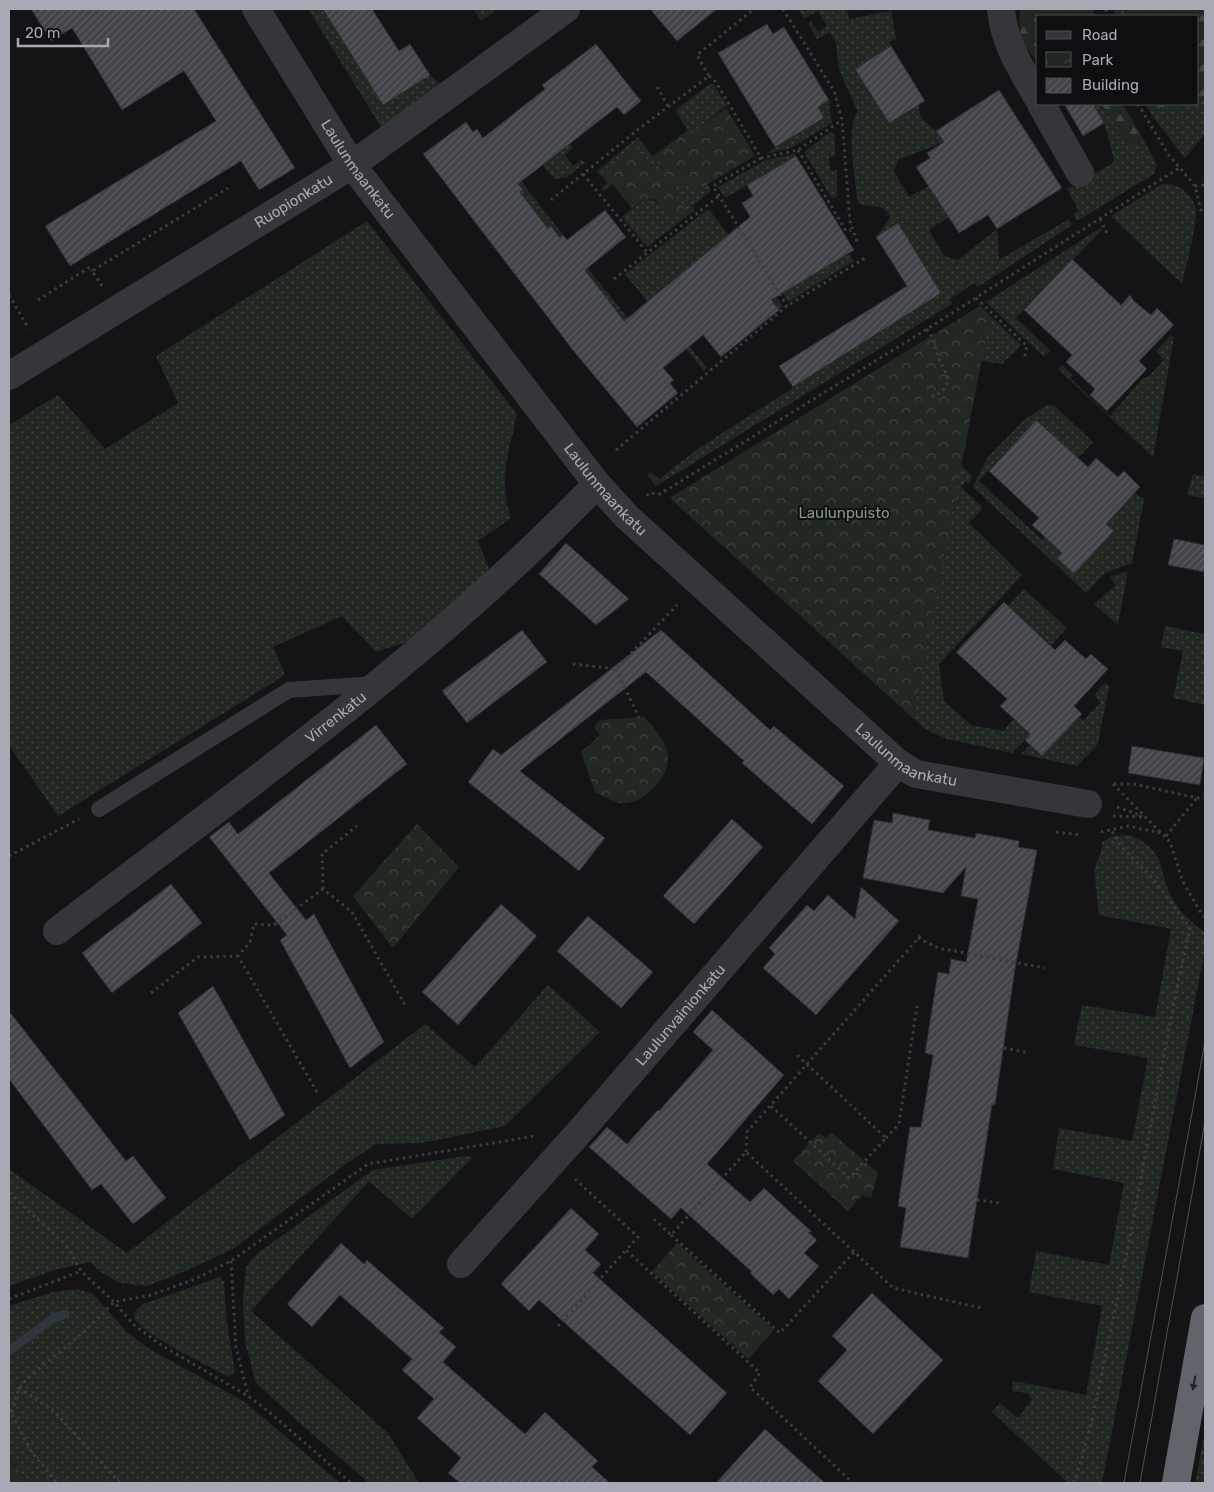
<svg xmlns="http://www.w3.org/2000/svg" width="1214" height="1492" font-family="Rubik,sans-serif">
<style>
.grass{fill:url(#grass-dots)}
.forest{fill:url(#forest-firs)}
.park{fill:url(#park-crowns)}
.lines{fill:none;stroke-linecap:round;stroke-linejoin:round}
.stream{stroke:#2f363d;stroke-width:9}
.building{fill:url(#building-hatch);stroke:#2f2e32}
.path{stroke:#3c3d41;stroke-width:3;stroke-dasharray:2.5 4;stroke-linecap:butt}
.lane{stroke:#36363a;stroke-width:16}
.street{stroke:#36363a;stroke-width:28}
.highway{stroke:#62646b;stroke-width:28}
.tram{stroke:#4f5055;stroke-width:1}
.oneway{fill:#242428}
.labels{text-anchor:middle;stroke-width:4;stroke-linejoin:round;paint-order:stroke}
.street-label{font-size:15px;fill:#a7aab5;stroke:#0f0f11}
.park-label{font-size:15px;fill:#809e83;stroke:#0f0f11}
</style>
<defs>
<pattern id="grass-dots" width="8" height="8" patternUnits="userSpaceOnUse" patternTransform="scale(1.25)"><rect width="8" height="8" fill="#212822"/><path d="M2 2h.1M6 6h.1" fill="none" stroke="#3e4440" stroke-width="1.8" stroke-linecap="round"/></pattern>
<pattern id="forest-firs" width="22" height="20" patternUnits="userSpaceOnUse" patternTransform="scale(1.25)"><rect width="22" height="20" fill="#212822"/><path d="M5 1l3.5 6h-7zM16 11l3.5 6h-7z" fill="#3e4440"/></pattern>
<pattern id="park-crowns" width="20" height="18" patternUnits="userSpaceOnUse" patternTransform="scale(1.25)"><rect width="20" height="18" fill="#212822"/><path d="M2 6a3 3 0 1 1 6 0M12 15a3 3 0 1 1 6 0" fill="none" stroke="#3e4440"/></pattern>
<pattern id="building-hatch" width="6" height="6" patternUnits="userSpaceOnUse" patternTransform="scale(1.25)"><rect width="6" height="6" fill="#434449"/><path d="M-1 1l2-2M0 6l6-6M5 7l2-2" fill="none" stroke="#5b5c61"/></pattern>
</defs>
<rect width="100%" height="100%" fill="#141416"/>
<g class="grass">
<polygon points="308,9 323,9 383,105 430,75 445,88 387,129 381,127"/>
<polygon points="474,9 497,9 481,21"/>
<path d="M798 9 805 11 809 9H847L849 19 891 11 896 39 889 42 891 46 855 69 889 122 918 104 921 118 936 131 944 142 898 160 894 172 909 197 929 186 949 217 929 230 944 256 958 260 997 229 999 260 1069 219 1072 225 978 287 974 283 950 299 952 304 656 486 647 475 650 472 659 479 699 448 941 293 898 224 876 237 890 218C884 200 871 210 858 203 856 183 845 126 858 112L839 70 836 42 830 32 817 39 808 23 811 21 818 32 827 26 818 11 804 18Z"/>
<polygon points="1114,9 1205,9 1205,134 1185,158 1153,117 1146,104 1198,104 1198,16 1115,16"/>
<polygon points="710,84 713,84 727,105 693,133 690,133 676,112 677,109"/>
<polygon points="829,100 832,123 791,148 765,154 824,118 818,107"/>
<polygon points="1093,104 1101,104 1130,144 1136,145 1142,137 1157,165 1154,174 1077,221 1073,214 1079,211 1067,189 1113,163 1114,159 1104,123"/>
<polygon points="830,132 835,134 835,156 829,157 831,171 837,170 837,196 835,198 831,197 804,152"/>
<polygon points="638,137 664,171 658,175 603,172 612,184 604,191 601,188 607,183 597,171"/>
<polygon points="569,144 573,148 565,155 573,166 582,159 585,163 567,177 555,179 539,162 552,158"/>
<polygon points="795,154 796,156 725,198 718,187 766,160"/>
<polygon points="514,172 563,235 560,238 552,226 548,229 519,193 522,190 511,175"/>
<path d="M687 182 694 192 708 184 711 191 692 206 695 210 647 247 622 217C648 195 652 193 675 219L678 200 673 188 680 183Z"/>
<path d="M1162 184C1179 183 1192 193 1196 210 1198 220 1185 271 1182 284L1111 216Z"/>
<polygon points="707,210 710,211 783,306 779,310 722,241 651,299 707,368 704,371 625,274"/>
<path d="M367 221 517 414C509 452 498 480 511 518L478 541 491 574 412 640 376 652 342 616 273 647 285 675 58 816 9 745V425L58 395 105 449 178 403 156 356Z"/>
<polygon points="1102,227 1103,229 1016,318 1050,351 1044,357 986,302"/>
<polygon points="849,253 854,261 788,302 783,293"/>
<polygon points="588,268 637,330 622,324 595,289 598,286 585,270"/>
<polygon points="980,306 1021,345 1002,364 981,361 961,466 972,476 969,484 966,481 961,487 983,508 969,523 1022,575 939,664 944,701 971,725 1003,731 1014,719 1030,734 1012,753 947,739 925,729 670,498"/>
<polygon points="1171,335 1174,337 1153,457 1058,369 1062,365 1073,375 1070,378 1110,416 1143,378 1148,377 1164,360 1156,351"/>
<polygon points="1047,405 1053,405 1093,442 1078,458 1035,420 979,481 1042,540 1045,536 1062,553 1057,558 1074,574 1114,532 1106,524 1135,493 1144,499 1132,563 1105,573 1086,593 973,487 987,458 1024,420"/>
<polygon points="1193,474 1205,477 1205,498 1187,495"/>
<polygon points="1128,571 1118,625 1094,604 1116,585 1110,577"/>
<polygon points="1024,589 1067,628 1051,645 1008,606"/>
<polygon points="1165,626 1205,634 1205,705 1173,698 1183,651 1161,647"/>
<polygon points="1105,683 1109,686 1098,744 1077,766 1021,754 1030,745 1042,756 1079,717 1083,721 1100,703 1095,694"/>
<path d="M1129 835C1171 852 1155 871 1175 903 1182 915 1194 924 1205 933V950L1102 1483H1065L1066 1481 992 1412 1000 1403 1018 1418 1032 1400 1028 1393 1012 1391 1013 1381 1086 1395 1102 1306 1029 1292 1036 1251 1109 1265 1124 1183 1053 1169 1059 1128 1132 1141 1148 1058 1074 1045 1082 1005 1155 1017 1171 929 1099 915 1094 869 1101 852 1102 842 1113 836Z"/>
<polygon points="548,985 600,1032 505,1126 422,1143 376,1144 343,1166 233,1249 188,1270 147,1286 120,1283 99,1271 91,1262 58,1269 9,1286 9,1169 127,1253 425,1024 475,1067"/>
<polygon points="465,1156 473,1157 412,1219 369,1181 251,1311 388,1433 419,1483 369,1483 302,1425 256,1383 245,1342 243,1299 246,1267 258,1253 373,1170"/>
<path d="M220 1277 224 1282 227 1324 235 1371 229 1377C208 1365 146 1337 134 1318L135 1311 143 1304Z"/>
<polygon points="78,1289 93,1294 127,1332 148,1348 245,1402 340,1483 28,1483 9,1457 9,1306 53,1292"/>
<polygon points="1205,1431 1205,1483 1195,1483"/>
</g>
<g class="forest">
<path d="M1020 9H1093L1095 16H1038V60C1019 44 1019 33 1020 9Z"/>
<polygon points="1126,9 1205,9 1205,96 1198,100 1198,16 1126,16"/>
<polygon points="1101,104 1123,104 1142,137 1136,145 1130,144"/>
<polygon points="1154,104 1188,104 1177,108 1156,107"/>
<polygon points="9,1457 10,1460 28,1483 9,1483"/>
</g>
<g class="park">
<polygon points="726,108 755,156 694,192 687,182 680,183 673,188 678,200 686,210 675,219 655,199 642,201 632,208 602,172 636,146 658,175 664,170 653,156 688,130 690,133 693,133"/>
<polygon points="980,306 990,316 913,718 670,498"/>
<path d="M644 717C654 728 669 743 668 760 667 780 641 806 620 803 612 801 602 795 595 792L581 752 600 735 594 727 600 720Z"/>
<polygon points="417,824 459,867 393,948 353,896"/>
<polygon points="831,1132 878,1173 871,1198 862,1195 848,1211 793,1161 819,1133 826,1138"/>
<polygon points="677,1243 774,1330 748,1359 652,1272"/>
</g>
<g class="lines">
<polyline class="stream" points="9,1351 52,1319 65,1314"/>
</g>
<g class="building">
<polygon points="31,9 194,9 295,168 259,190 241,161 70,266 45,226 216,121 184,71 122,110 72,28 51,41"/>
<polygon points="323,9 372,9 399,51 410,44 430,75 383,105"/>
<polygon points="650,9 717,9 677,41"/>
<polygon points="767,24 773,34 784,27 829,100 818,107 824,118 775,147 718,53"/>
<polygon points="596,44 641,101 624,115 617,107 518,184 523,190 520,192 548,229 551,226 560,238 563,235 567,240 605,210 626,237 585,270 624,321 750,217 742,203 753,196 747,185 796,156 854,250 771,300 779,310 721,357 703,335 663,368 674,380 670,383 678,393 637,427 572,349 423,154 466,122 473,132 477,129 483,138 545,89 542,85"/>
<polygon points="891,46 925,101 889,123 855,69"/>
<polygon points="999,90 1062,188 997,229 988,215 959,233 916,167 930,158 927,153 944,142 936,131"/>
<polygon points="1064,104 1093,104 1104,123 1083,136"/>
<polygon points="898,223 941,293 793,387 779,366 907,286 876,237"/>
<polygon points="1072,259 1121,305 1130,295 1134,301 1151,315 1157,308 1174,325 1139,361 1147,369 1107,411 1090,395 1095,389 1066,362 1072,355 1024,310"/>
<polygon points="1036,420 1088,467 1096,458 1118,477 1124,471 1140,487 1106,524 1114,531 1074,574 1057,558 1062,553 1032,525 1039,518 989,471"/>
<polygon points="1174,539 1205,545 1205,572 1168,565"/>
<polygon points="566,543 629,599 596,625 539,574"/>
<polygon points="1004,602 1055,650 1065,640 1086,659 1091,654 1108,669 1074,706 1082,714 1042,756 1025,740 1030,734 1000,706 1007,699 956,652"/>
<polygon points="522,630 547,662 467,723 442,691"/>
<polygon points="661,630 770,730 774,726 844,786 812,824 742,763 744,761 646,672 520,771 605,838 579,871 468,782 493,749 501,755"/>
<polygon points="376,725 407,764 269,873 306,920 314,914 384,1042 350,1068 280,940 287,935 209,837 229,822 238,834"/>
<polygon points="1132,746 1204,758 1200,785 1128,773"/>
<polygon points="893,813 930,820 928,830 975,838 976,833 1019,841 1018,847 1037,850 1015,969 995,1105 992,1105 968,1258 900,1247 906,1208 898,1206 910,1127 921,1127 933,1055 925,1053 938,972 949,974 951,959 966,962 978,899 961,896 966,867 943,893 863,878 874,820 892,823"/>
<polygon points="732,819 763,847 694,924 663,896"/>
<polygon points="171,884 202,923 112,993 82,953"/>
<polygon points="861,887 899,921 816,1015 763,968 775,954 769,948 807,905 814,911 828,895 855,919"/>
<polygon points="501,904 537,936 458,1025 422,992"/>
<polygon points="588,916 653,972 621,1008 557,951"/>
<polygon points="213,986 285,1115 250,1140 178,1013"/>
<polygon points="712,1010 784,1075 707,1164 750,1202 764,1188 812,1232 808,1232 817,1240 804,1253 819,1266 789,1299 779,1289 773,1295 750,1273 752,1272 681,1208 671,1219 589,1147 607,1127 627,1144 658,1110 659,1111 713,1050 693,1032"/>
<polygon points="9,1011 126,1161 133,1156 166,1198 133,1224 101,1184 92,1190 9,1079"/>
<polygon points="571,1208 599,1234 585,1250 601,1264 593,1273 727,1393 690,1435 539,1300 529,1311 501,1284"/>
<polygon points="341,1243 364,1264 367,1260 444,1328 439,1332 456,1347 443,1362 525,1434 545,1412 598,1461 592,1467 610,1483 460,1483 448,1473 461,1458 417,1418 434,1399 402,1370 412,1359 340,1295 312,1327 287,1304"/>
<polygon points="872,1293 943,1360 873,1434 818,1381 847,1350 832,1336"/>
<polygon points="765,1429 825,1483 716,1483"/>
</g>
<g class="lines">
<g class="path">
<polyline points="783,9 834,91 842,120 850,221 858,245"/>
<polyline points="1106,9 1107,16"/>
<polyline points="709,76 716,82 761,158 798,150 842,120"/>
<polyline points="657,87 668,106"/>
<polyline points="1138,104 1168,154 1195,186 1202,214"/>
<polyline points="798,150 846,231 851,230"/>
<polyline points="761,158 713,186 787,306"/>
<polyline points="583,174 647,252"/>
<polyline points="1195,186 1205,185"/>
<polyline points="551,200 636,131 709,76 697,55 754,9"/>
<polyline points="1100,219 1108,235"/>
<polyline points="614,279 719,196"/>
<polyline points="102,286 92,271 228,188"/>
<polyline points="9,295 29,329"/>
<polyline points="976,298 1027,346 1024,359"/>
<polyline points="38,300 90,267 92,271"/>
<path d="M927 329 934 340 938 358 948 377C947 388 942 394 931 396"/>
<polyline points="616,450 787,306 865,258"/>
<polyline points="647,496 649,493 660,494 927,329 1179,168"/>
<polyline points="573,664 616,669 677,605"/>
<polyline points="616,669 639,718"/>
<polyline points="1113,784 1170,842 1183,882 1201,913 1205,917"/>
<polyline points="1114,784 1134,784 1197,798 1205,797"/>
<polyline points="1117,807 1142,816"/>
<polyline points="1113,816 1147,817"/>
<polyline points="1056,832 1081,835"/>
<polyline points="1101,832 1128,826 1161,833"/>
<polyline points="1166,836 1197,798"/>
<polyline points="9,856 79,819"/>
<polyline points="323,889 322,854 357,826"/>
<polyline points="918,938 938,948 1045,968"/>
<polyline points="151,993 198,957 238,956"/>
<polyline points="1004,1048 1029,1053"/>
<polyline points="317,1092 238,956 250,942 254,924 274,925 323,889 352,912 405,1005"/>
<polyline points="771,1106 849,1178 886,1138 797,1055"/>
<polyline points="886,1138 899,1124 917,1006"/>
<polyline points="746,1152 747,1132 922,934"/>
<polyline points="575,1179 638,1237 626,1250 760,1373 750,1387 853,1483"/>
<polyline points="9,1193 66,1245 81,1271 114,1302 134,1325 161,1345 248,1396 268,1411 351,1483"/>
<polyline points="977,1200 1001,1203"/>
<polyline points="654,1219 671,1235 746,1152 893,1288 981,1308"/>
<polyline points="671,1235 780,1333 854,1252"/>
<polyline points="231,1261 236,1347 248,1395"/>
<polyline points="9,1299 81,1271"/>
<polyline points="558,1326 626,1250"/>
<polyline points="19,1388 54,1411 120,1483"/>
<polyline points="9,1409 31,1451 57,1483"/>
<polyline points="12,1412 19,1388 27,1379 87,1329 114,1302 151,1295 195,1279 231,1261 368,1164 535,1136"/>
<path d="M1074 1483C1091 1433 1100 1380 1111 1329 1140 1196 1160 1061 1190 928L1153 879 1121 846 1110 828"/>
</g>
<polyline class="lane" points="99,809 289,690 375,684"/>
<g class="street">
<path id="s1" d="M256 9 352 165 597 484 626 516 898 763 916 774 1088 804"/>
<path d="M1001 9C1004 43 1021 69 1038 98"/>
<polyline points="1041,104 1080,173"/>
<path id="s2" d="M9 376 352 165 566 9"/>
<path id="s3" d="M57 931C242 789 435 653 597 484"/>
<path id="s4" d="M461 1264 582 1129 898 763"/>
</g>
<polyline class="highway" points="1176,1483 1205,1318"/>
<g class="tram">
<polyline points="1124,1483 1205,1042"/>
<polyline points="1140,1483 1205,1122"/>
</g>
</g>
<defs><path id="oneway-solid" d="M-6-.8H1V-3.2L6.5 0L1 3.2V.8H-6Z" transform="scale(1.25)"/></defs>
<use class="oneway" href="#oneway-solid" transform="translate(1194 1383) rotate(100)"/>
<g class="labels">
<g class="street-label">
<text dy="5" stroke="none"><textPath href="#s1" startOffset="190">Laulunmaankatu</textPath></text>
<text dy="5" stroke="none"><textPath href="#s2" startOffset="334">Ruopionkatu</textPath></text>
<text dy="5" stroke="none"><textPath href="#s1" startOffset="595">Laulunmaankatu</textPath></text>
<text dy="5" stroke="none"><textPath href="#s3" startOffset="351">Virrenkatu</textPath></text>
<text dy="5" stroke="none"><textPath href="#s1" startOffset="1000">Laulunmaankatu</textPath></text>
<text dy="5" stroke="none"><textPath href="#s4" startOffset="332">Laulunvainionkatu</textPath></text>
</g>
<g class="park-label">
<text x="844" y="518">Laulunpuisto</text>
</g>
</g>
<rect width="1214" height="1492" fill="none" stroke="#a7aab5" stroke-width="20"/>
<rect x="1036" y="15" width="162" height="90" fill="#0f0f11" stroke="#4c4d53"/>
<rect x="1046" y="31" width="25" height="8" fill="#36363a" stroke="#4c4d53"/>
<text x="1082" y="40" font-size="15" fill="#a7aab5">Road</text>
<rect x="1046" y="52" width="25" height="15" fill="url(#park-crowns)" stroke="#4c4d53"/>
<text x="1082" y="65" font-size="15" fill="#a7aab5">Park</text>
<rect x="1046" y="78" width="25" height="15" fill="url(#building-hatch)" stroke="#4c4d53"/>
<text x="1082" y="90" font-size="15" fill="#a7aab5">Building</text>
<path d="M18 38v8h90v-8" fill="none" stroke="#a7aab5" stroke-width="2.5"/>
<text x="25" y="38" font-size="15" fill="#a7aab5" stroke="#0f0f11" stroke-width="4" paint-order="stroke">20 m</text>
</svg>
